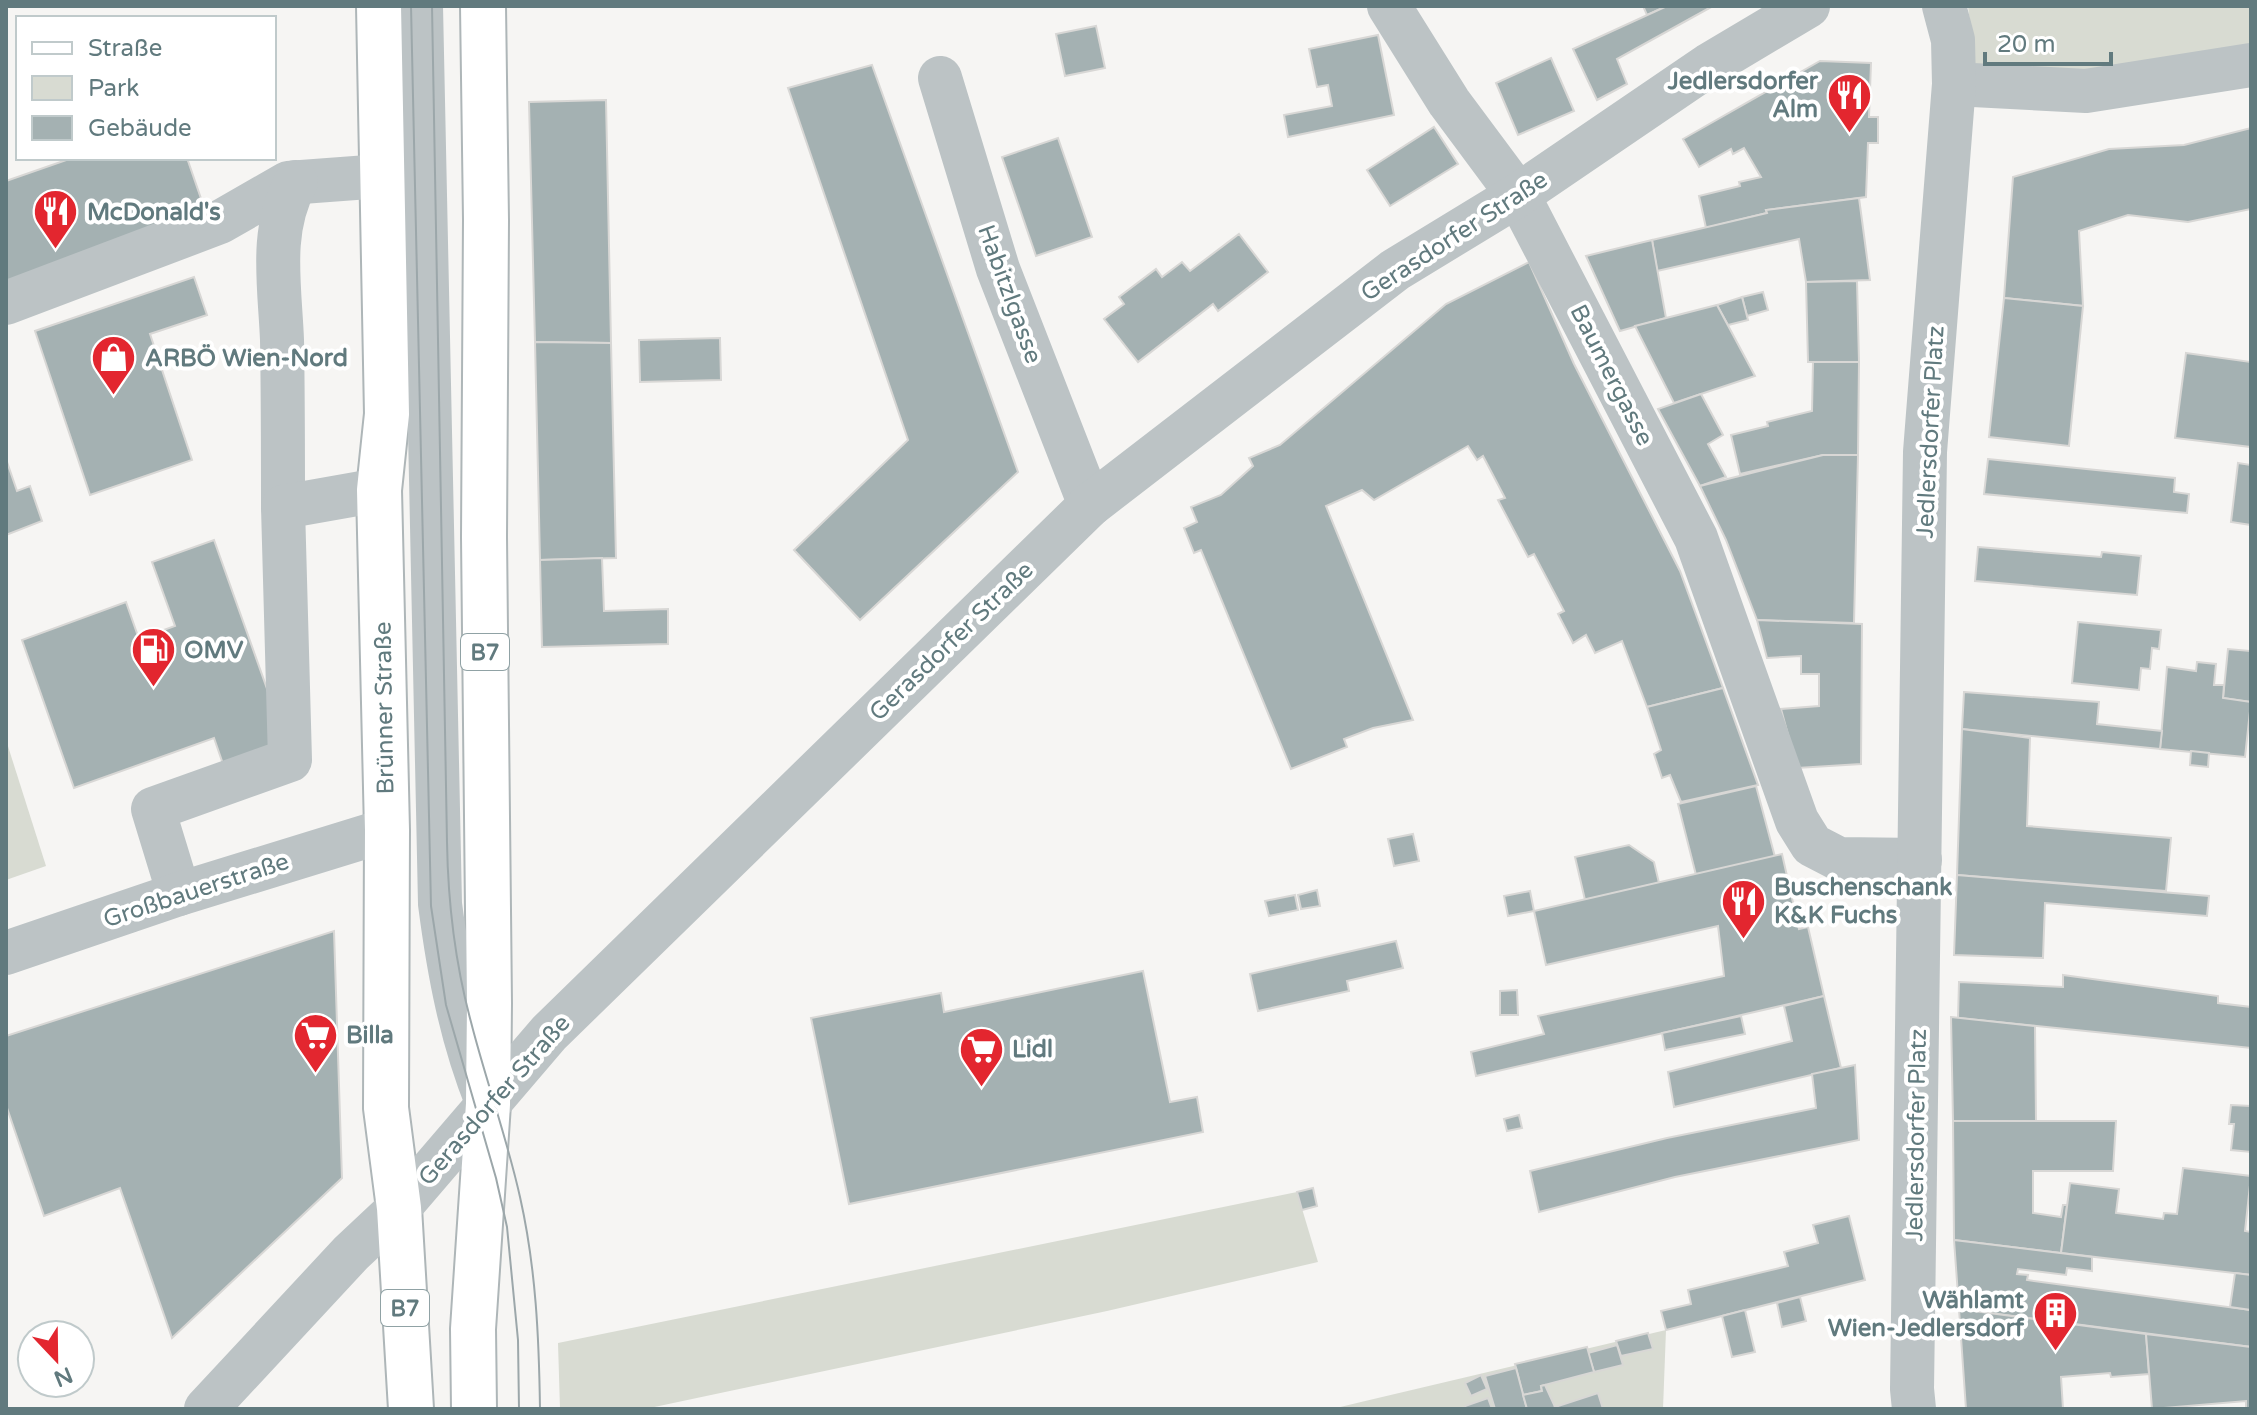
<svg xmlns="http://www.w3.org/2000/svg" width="2257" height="1415" font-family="'Varela Round',sans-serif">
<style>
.green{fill:#d8dbd2}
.building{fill:#a4b1b2;stroke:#d8d7d5;stroke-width:2}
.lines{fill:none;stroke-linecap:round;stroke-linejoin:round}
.major-casing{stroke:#aeb6b8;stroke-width:48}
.minor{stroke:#bcc3c5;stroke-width:44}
.major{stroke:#fff;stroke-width:44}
.tram{stroke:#9ca7aa;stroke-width:2}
.labels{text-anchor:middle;stroke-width:8;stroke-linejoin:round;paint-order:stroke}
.shield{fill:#fff;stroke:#90a2a5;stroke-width:2}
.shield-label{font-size:22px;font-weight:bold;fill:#617a7e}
.poi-label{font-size:24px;font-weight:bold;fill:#617a7e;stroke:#fff;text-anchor:start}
.street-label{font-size:24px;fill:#617a7e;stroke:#fff}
</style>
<rect width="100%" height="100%" fill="#f6f5f3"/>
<g class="green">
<polygon points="1968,6 2251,6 2251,58 1976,78"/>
<polygon points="6,740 46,866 6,880"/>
<polygon points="1297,1192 1318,1262 1107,1311 645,1409 560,1409 558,1343"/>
<polygon points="1666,1330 1663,1409 1332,1409 1361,1402"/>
</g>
<g class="building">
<polygon points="1643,6 1667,6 1647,15"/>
<polygon points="1667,6 1713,6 1617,59 1627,84 1597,100 1573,49"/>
<polygon points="1096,26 1105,68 1065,76 1056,34"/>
<polygon points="1378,35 1394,115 1288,137 1284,115 1332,106 1328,85 1317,87 1309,49"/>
<polygon points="1551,58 1574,111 1518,135 1496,83"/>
<polygon points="1820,61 1871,63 1869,117 1878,117 1878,143 1868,143 1866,197 1766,210 1767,213 1706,228 1699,196 1740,186 1739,182 1761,177 1744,148 1733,154 1731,149 1699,167 1683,139"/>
<polygon points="872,65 1018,472 860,620 794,550 908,440 788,88"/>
<polygon points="606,100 611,343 535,342 529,102"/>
<polygon points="1434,127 1458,164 1390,206 1367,170"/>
<polygon points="2251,128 2251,209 2188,222 2128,215 2079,231 2083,306 2004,298 2013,177 2109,149 2184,145"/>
<polygon points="1058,138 1092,237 1036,256 1002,157"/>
<polygon points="72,158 187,158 207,216 6,287 6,181"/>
<polygon points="1859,198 1870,280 1806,282 1799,239 1657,271 1652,240 1767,213 1766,210"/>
<polygon points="1239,234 1268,272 1218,311 1213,304 1138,362 1104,319 1124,304 1119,297 1156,269 1162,277 1182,262 1190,271"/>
<polygon points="1652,240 1666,318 1620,331 1586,256"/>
<polygon points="1529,262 1574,364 1680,571 1723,688 1647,707 1622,641 1595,653 1586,635 1573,643 1558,614 1564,611 1534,554 1528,557 1498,500 1505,498 1483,456 1477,460 1468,446 1374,500 1362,490 1326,506 1413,720 1373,728 1344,739 1347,747 1291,769 1201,550 1194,553 1184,528 1197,522 1191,507 1221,495 1253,466 1249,458 1280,445 1446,304"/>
<polygon points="194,277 207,315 150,334 192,460 90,495 35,331"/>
<polygon points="1857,281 1859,362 1808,362 1806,282"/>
<polygon points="1763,292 1768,310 1747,316 1742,297"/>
<polygon points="1742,297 1748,320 1728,325 1717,305"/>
<polygon points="2004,298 2083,306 2069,446 1989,437"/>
<polygon points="1717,305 1755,376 1674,403 1635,326"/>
<polygon points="720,338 721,380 640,382 639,340"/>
<polygon points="535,342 611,343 616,558 540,560"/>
<polygon points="2186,353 2251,362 2251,447 2175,438"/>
<polygon points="1813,362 1859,362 1858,455 1823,455 1740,474 1731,435 1768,426 1767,422 1812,411"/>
<polygon points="1701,394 1723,435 1708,444 1726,477 1700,486 1658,409"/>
<polygon points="1823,455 1858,455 1854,623 1757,620 1726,540 1700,486"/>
<polygon points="6,459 17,491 30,486 42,521 6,535"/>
<polygon points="1988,459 2175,478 2174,492 2189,494 2187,513 1984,494"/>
<polygon points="2238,463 2251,465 2251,525 2231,522"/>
<polygon points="214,540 286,742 223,764 214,738 74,788 22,640 126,602 139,639 175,626 152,562"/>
<polygon points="1978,547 2101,557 2102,552 2141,556 2137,595 1975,581"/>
<polygon points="602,558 604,611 668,609 668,644 542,647 540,560"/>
<polygon points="1757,620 1862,624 1861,764 1797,768 1781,709 1819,706 1819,674 1801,674 1801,656 1767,658"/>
<polygon points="2078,622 2161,630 2159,649 2152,648 2150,669 2141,668 2139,690 2072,683"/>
<polygon points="2251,644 2251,702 2223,698 2228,649 2250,651"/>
<polygon points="2197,662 2216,664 2214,685 2224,685 2223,698 2251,702 2245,757 2160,749 2167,667 2196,671"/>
<polygon points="1723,688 1758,785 1681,802 1670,775 1662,778 1654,754 1661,750 1647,707"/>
<polygon points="1964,692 2099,702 2097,724 2162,731 2160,749 1962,729"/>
<polygon points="1962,729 2030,738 2027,826 2171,838 2166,891 1957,875"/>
<polygon points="2191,751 2209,753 2208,767 2190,765"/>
<polygon points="1756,786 1775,857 1696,875 1678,804"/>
<polygon points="1413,834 1419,861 1394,866 1388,839"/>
<polygon points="1629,845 1654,862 1659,883 1585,900 1575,857"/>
<polygon points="1782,854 1799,929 1808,927 1824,996 1476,1076 1471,1052 1544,1034 1538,1016 1724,976 1718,926 1546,965 1534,911"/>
<polygon points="1957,875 2209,896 2207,916 2045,903 2043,958 1954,955"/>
<polygon points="1317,890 1320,906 1301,909 1298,895"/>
<polygon points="1530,891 1534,911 1508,916 1504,896"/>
<polygon points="1295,895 1298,910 1269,916 1265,901"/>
<polygon points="334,931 342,1178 172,1338 120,1188 44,1216 6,1105 6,1036"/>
<polygon points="1396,941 1403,968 1347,981 1349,991 1258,1011 1250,974"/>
<polygon points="1143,971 1170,1102 1197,1097 1203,1132 849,1204 811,1018 941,993 944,1012"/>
<polygon points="2063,975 2218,996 2218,1003 2251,1007 2251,1048 1958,1018 1959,982 2063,987"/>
<polygon points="1517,990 1518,1015 1500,1015 1500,991"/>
<polygon points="1824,996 1841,1068 1674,1107 1668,1072 1792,1041 1784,1006"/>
<polygon points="1741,1016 1745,1034 1665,1050 1662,1033"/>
<polygon points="1951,1017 2035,1026 2036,1121 1953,1121"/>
<polygon points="1855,1065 1859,1140 1675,1177 1539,1212 1530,1171 1667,1138 1816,1108 1812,1074"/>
<polygon points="2231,1105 2251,1106 2251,1152 2231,1150 2234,1124 2229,1124"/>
<polygon points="1519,1115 1522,1128 1507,1131 1504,1119"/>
<polygon points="1953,1121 2116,1121 2113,1171 2033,1171 2033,1213 2061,1217 2063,1205 2067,1205 2061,1253 1954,1240"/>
<polygon points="2183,1168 2251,1176 2245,1231 2251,1232 2251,1275 2061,1253 2070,1183 2119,1189 2116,1213 2163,1219 2164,1213 2177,1214"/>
<polygon points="1313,1188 1317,1206 1302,1210 1297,1192"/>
<polygon points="1849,1216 1865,1280 1666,1330 1661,1311 1691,1304 1688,1290 1788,1266 1784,1252 1818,1243 1813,1225"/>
<polygon points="1954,1240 2092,1257 2092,1271 2067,1268 2066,1275 2018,1269 2017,1274 2028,1275 2027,1280 2251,1310 2251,1347 1959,1309"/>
<polygon points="2235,1273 2251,1275 2251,1310 2230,1307"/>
<polygon points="1800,1297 1806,1321 1782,1327 1777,1303"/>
<polygon points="1959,1309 2146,1334 2149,1374 2111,1377 2110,1373 2061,1377 2063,1409 1966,1409"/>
<polygon points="1745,1310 1755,1352 1732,1357 1722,1316"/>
<polygon points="1648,1333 1653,1349 1621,1356 1616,1341"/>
<polygon points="2146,1334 2251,1347 2251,1409 2246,1409 2246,1401 2152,1409"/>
<polygon points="1617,1345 1623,1365 1594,1372 1588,1353"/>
<polygon points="1587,1347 1594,1372 1541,1386 1542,1391 1523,1395 1515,1364"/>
<polygon points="1516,1368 1527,1409 1495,1409 1485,1376"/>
<polygon points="1481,1375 1487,1389 1471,1396 1465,1383"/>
<polygon points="1545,1385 1556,1409 1527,1409 1523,1395 1542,1391 1541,1386"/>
<polygon points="1598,1393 1603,1409 1556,1409 1555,1407"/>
<polygon points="1488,1398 1492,1409 1466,1409 1465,1406"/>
</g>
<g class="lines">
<defs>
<g id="major">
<polyline points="379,6 387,414 379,490 387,830 386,1108 399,1208 411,1409"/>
<polyline points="474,1409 473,1329 488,1104 489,1003 484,537 486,220 483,6"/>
</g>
</defs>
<use href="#major" class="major-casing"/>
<g class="minor">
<path d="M421 6 440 904C449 973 461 1037 487 1102"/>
<polyline points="1389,6 1449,102 1518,195 1696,538 1797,821 1812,845 1839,859 1920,860"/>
<polyline points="940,78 998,269 1090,505"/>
<polyline points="1954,84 2086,91 2251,65"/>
<polyline points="6,303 220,222 288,183 382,176"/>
<path d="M283 507C283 452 283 396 282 340 280 287 269 231 296 182"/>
<polyline points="179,894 153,809 290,760 283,507 379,490"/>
<polyline points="6,953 179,894 387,830"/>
<polyline points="206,1409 351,1253 399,1208 549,1033 1090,505 1395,270 1518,195 1709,65 1808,6"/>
<polyline points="1914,1409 1912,1389 1925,452 1954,84 1953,40 1944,6"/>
</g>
<use href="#major" class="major"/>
<g class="tram">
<polyline points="411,6 431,906 446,1005 496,1178 507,1227 518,1340 519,1409"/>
<path d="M432 6 447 842C448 903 455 963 471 1022 486 1081 507 1138 520 1197 536 1268 539 1338 540 1409"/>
</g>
</g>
<defs>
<symbol id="restaurant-pin" viewBox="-11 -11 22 30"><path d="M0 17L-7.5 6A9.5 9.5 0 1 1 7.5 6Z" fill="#e3262f" stroke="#fff"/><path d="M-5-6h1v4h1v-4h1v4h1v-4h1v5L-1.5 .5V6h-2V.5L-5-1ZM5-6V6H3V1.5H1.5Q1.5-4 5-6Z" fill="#fff"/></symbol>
<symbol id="shop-pin" viewBox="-11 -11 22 30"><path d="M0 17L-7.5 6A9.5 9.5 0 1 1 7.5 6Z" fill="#e3262f" stroke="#fff"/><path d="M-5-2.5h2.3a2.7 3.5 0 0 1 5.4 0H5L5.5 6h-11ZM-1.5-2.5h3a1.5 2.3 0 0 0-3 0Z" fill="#fff"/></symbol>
<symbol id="fuel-pin" viewBox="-11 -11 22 30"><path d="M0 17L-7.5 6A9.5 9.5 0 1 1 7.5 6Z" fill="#e3262f" stroke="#fff"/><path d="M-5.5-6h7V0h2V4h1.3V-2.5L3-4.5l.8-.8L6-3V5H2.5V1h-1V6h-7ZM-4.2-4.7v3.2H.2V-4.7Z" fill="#fff"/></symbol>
<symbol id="supermarket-pin" viewBox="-11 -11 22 30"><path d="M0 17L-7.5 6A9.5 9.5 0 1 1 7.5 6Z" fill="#e3262f" stroke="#fff"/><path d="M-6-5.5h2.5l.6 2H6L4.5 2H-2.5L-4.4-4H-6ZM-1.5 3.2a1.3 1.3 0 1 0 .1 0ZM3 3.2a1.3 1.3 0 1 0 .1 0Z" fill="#fff"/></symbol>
<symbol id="building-pin" viewBox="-11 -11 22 30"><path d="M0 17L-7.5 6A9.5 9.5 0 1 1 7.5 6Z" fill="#e3262f" stroke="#fff"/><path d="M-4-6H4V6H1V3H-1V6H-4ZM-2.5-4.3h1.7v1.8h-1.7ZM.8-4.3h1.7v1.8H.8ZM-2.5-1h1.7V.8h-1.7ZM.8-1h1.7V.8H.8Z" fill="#fff"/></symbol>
</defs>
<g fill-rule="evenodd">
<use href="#restaurant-pin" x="1824" y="70" width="51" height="69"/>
<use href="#restaurant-pin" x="30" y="186" width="51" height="69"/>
<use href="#shop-pin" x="88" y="332" width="51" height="69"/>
<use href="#fuel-pin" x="128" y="624" width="51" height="69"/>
<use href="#restaurant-pin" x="1718" y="876" width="51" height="69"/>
<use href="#supermarket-pin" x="290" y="1010" width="51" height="69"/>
<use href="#supermarket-pin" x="956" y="1024" width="51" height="69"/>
<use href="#building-pin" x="2030" y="1288" width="51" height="69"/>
</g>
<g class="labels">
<g class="shield">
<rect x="461" y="634" width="48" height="36" rx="6"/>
<rect x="381" y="1290" width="48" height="36" rx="6"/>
</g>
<g class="shield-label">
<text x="485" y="660">B7</text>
<text x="405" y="1316">B7</text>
</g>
<g class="poi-label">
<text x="1818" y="89" text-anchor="end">Jedlersdorfer<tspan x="1818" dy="28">Alm</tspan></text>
<text x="87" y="220">McDonald's</text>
<text x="145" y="366">ARBÖ Wien-Nord</text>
<text x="184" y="658">OMV</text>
<text x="1774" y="895">Buschenschank<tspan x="1774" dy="28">K&amp;K Fuchs</tspan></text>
<text x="346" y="1043">Billa</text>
<text x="1012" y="1057">Lidl</text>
<text x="2024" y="1308" text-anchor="end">Wählamt<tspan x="2024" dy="28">Wien-Jedlersdorf</tspan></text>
</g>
<g class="street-label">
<text transform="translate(1454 236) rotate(-33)" y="8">Gerasdorfer Straße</text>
<text transform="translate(1010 294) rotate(70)" y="8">Habitzlgasse</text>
<text transform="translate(1612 375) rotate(63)" y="8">Baumergasse</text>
<text transform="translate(1930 432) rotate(-87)" y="8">Jedlersdorfer Platz</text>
<text transform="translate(951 641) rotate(-44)" y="8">Gerasdorfer Straße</text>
<text transform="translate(384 708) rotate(-91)" y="8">Brünner Straße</text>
<text transform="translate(196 890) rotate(-18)" y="8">Großbauerstraße</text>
<text transform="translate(494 1100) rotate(-49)" y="8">Gerasdorfer Straße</text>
<text transform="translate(1916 1135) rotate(-89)" y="8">Jedlersdorfer Platz</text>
</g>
</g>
<rect width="2257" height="1415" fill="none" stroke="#617a7e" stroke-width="16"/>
<rect x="16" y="16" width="260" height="144" fill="#ffffff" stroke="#c0cacb" stroke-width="2"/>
<rect x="32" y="42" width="40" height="12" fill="#ffffff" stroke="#c0cacb" stroke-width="2"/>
<text x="88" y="56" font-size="24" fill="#617a7e">Straße</text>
<rect x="32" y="76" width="40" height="24" fill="#d8dbd2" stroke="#c0cacb" stroke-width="2"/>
<text x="88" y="96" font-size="24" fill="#617a7e">Park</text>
<rect x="32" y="116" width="40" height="24" fill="#a4b1b2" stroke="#c0cacb" stroke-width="2"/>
<text x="88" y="136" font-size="24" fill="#617a7e">Gebäude</text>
<g transform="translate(56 1359) rotate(158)"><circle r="38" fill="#ffffff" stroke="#c0cacb" stroke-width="2"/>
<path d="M0-6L14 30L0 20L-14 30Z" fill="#e3262f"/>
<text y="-12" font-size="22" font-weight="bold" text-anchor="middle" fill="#617a7e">N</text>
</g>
<path d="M1985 52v12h126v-12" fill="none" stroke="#617a7e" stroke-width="4"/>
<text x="1997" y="52" font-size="24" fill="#617a7e" stroke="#ffffff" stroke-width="6" paint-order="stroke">20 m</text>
</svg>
